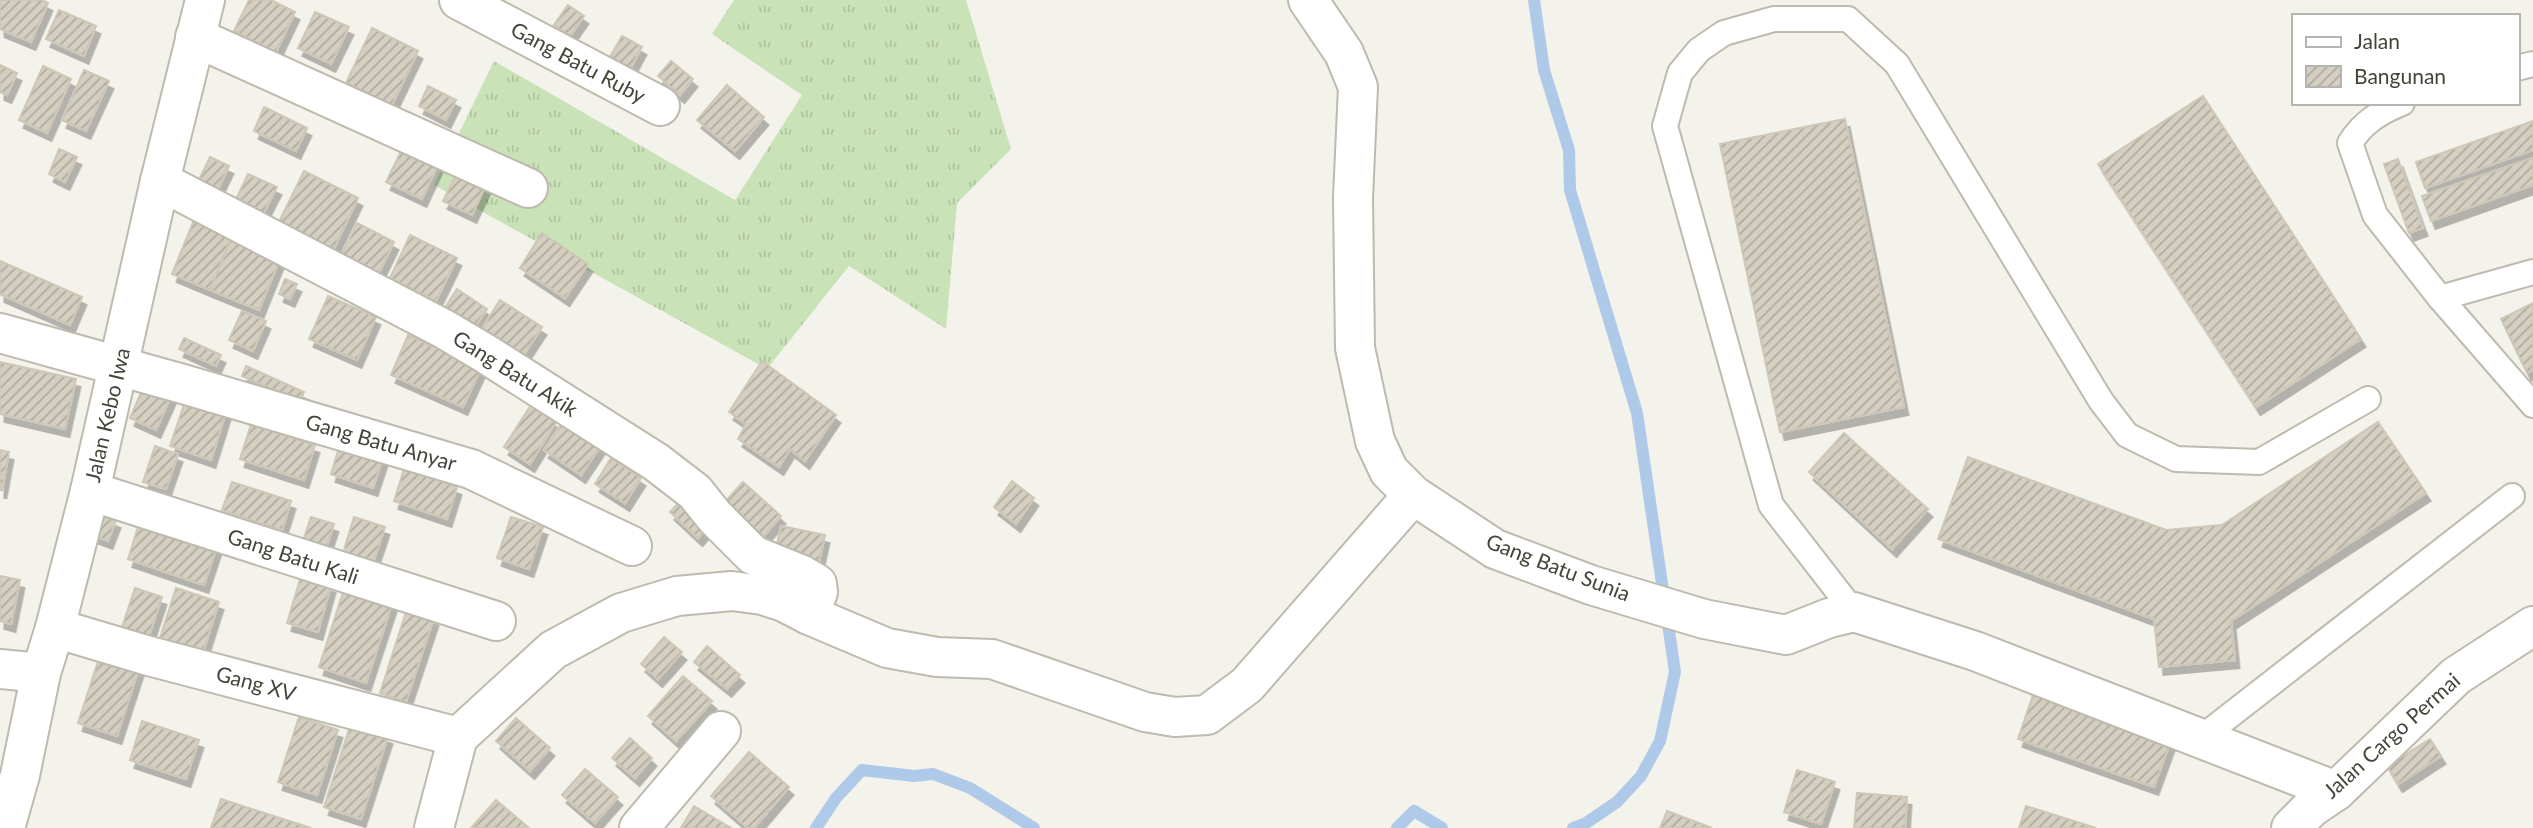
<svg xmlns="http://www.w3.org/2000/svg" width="2533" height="828" font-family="Lato,sans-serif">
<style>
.grass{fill:url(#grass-tufts)}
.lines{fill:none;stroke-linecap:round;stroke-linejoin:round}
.stream{stroke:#afc9e8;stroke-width:12}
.building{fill:url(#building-hatch);stroke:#cec7b5;stroke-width:2;filter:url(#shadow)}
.service-casing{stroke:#bebaae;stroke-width:28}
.minor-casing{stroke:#bebaae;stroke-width:42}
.tertiary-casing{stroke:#bebaae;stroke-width:42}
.service{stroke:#fff;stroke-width:24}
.minor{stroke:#fff;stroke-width:38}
.tertiary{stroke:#fff;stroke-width:38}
.labels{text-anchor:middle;stroke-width:6;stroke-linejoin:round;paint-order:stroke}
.street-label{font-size:21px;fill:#464339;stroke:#fff}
</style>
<defs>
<pattern id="grass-tufts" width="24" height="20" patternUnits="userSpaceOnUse" patternTransform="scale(1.75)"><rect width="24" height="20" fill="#cae2b8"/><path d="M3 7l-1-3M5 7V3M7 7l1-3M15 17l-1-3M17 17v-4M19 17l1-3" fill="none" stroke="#afc39f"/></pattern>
<pattern id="building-hatch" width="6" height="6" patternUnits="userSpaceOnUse" patternTransform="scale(1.75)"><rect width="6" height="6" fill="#d4cfc1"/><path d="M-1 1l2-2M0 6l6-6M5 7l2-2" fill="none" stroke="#aeaa9e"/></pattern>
<filter id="shadow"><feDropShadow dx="4.5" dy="8" stdDeviation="0" flood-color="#0004"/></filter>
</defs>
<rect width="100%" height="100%" fill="#f3f2eb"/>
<polygon class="grass" points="734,0 966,0 1011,149 957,203 946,329 849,266 767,369 434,185 494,61 735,200 802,95 712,34"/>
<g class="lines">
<g class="stream">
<polyline points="1534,0 1544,70 1569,150 1570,190 1637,413 1675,672 1660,741 1641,776 1617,802 1586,823 1573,828"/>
<polyline points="816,828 836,798 862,770 914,776 933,774 970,788 1034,828"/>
<polyline points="1397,828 1414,811 1442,828"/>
</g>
</g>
<g class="building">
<polygon points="0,0 42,0 48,3 31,42 0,29"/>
<polygon points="249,0 271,0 295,12 276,52 234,31"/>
<polygon points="568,5 584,16 570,36 554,25"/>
<polygon points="59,10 96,26 84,56 46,39"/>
<polygon points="315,12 349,27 331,64 298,48"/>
<polygon points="372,28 418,51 392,105 346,83"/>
<polygon points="622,36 642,47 630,69 610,57"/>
<polygon points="671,61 693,79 680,95 658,76"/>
<polygon points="0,65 17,73 7,95 0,92"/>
<polygon points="43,66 71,79 47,133 19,120"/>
<polygon points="84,70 109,81 86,131 62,120"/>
<polygon points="727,85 764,117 735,151 697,120"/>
<polygon points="428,86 456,100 446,120 419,106"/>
<polygon points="2203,96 2361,339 2256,407 2098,164"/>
<polygon points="264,107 307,128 296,151 254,131"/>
<polygon points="1845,119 1904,407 1780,432 1720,144"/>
<polygon points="2533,121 2533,150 2425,188 2416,162"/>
<polygon points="407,139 442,156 422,199 386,182"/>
<polygon points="59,149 77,157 65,182 49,174"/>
<polygon points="210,157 229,166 212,201 193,192"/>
<polygon points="2533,158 2533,185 2431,221 2422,196"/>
<polygon points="2398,159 2423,228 2409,233 2384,164"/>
<polygon points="459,169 487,183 472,215 443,201"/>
<polygon points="304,171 358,198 327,263 272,236"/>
<polygon points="248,174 277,187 257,226 230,212"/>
<polygon points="196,215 234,231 210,290 172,274"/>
<polygon points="357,223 394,242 374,283 337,264"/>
<polygon points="234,231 283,251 259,310 210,290"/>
<polygon points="542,233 588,264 565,298 520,268"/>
<polygon points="410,235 457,258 436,301 390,278"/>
<polygon points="0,261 82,297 70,325 0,294"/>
<polygon points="285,279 297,284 290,299 279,294"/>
<polygon points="457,289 487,309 469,336 439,317"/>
<polygon points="328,296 376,317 357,360 309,339"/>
<polygon points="500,300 542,327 521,359 480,332"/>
<polygon points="2533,303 2533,370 2527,373 2501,319"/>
<polygon points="242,311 266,321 253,351 229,340"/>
<polygon points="408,335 481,368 463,407 391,375"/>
<polygon points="184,338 221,355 216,366 179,349"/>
<polygon points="762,361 836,415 805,461 790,449 779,467 738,439 746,424 729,412"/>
<polygon points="0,362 76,379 65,429 0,414"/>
<polygon points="246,366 304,392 300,401 242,376"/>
<polygon points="146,381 173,392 156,430 130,418"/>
<polygon points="187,396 227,409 211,460 170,446"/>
<polygon points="531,405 556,422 530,464 504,447"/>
<polygon points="564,420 601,445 581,475 544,450"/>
<polygon points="2378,422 2426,493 2231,621 2235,660 2159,667 2154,619 1938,539 1968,457 2166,530 2222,525"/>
<polygon points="251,424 315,445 304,480 240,459"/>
<polygon points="1844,433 1928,509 1892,549 1809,472"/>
<polygon points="341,441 384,455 373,488 331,474"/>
<polygon points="155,446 178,454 166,489 143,482"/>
<polygon points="0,450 9,452 2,490 0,490"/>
<polygon points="611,458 641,478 625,503 595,484"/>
<polygon points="404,469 457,487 447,519 394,501"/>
<polygon points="1012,481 1034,498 1016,524 994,507"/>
<polygon points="232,482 291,501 282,530 222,510"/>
<polygon points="743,482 781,516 763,537 724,503"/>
<polygon points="686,495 714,520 698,538 670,512"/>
<polygon points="100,514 116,520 108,541 92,535"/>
<polygon points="142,514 219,540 204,585 128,559"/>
<polygon points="311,517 334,524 323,557 300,550"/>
<polygon points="354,517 385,527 370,572 340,563"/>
<polygon points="511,517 543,527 529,569 497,558"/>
<polygon points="781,526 825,535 819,562 775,553"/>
<polygon points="0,576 20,580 11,624 0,621"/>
<polygon points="301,576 331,585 318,632 287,623"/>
<polygon points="345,586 393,601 366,683 319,667"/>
<polygon points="135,588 162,597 148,639 121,630"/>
<polygon points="176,588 219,602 203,652 160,638"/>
<polygon points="407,609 434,618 406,702 380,693"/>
<polygon points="664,637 682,652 658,679 641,664"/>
<polygon points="103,646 142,659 117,736 78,723"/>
<polygon points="707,646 740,675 727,689 694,662"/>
<polygon points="683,676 712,701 676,741 648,716"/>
<polygon points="2038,680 2175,729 2154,787 2018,739"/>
<polygon points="299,717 338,730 317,795 278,782"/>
<polygon points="516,718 550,748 530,771 496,741"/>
<polygon points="142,721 199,740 186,779 130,760"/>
<polygon points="351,723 388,736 361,819 324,807"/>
<polygon points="630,738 652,758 635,778 612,758"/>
<polygon points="2430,739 2441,756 2398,784 2387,766"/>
<polygon points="749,752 789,787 754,828 748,828 711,796"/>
<polygon points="585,769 618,797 595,823 562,795"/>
<polygon points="1797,770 1835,782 1821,824 1784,812"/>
<polygon points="1857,793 1907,797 1905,828 1854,828"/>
<polygon points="221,799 311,828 211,828"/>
<polygon points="496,800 529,828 471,828"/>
<polygon points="694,806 731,828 681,828"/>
<polygon points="2026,806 2096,828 2019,828"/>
<polygon points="1667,811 1712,828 1660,828"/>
</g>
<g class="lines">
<defs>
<g id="service">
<polyline points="2517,68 2533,64"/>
<path d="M2402 103C2380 112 2363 122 2350 143L2375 215 2440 298 2533 405"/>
<polyline points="2440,298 2533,272"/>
<polyline points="1854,612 1771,505 1665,126 1680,73 1699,50 1724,33 1774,19 1848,19 1897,64 2101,401 2127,435 2176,459 2259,462 2368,399"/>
<polyline points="2201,738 2512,496"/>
</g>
<g id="minor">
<polyline points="459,0 660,106"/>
<polyline points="1308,0 1344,53 1358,87 1353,198 1355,348 1375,441 1389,471 1413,495 1495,549 1591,585 1704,619 1786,635 1829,618 1854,612 1975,651 2336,791"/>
<polyline points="195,37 528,188"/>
<polyline points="160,181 444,329 486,354 656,462 695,492 715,517 753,555 800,574 817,584 818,592 809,615"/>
<polyline points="0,333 183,384 471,469 632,546"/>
<polyline points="90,491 496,621"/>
<polyline points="55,628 149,656 458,737"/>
<polyline points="0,669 41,673"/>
<polyline points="434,828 458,737 553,650 621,613 677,596 732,591 762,595 784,602 809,615 887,648 937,657 992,659 1145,712 1175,717 1207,715 1247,685 1413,495"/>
<polyline points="639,828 721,731"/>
<polyline points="2291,828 2311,808 2336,791 2456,676 2533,626"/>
</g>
<polyline id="tertiary" points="5,828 20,775 41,673 55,628 90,491 160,181 205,0"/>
</defs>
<use href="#service" class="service-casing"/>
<use href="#minor" class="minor-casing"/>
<use href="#tertiary" class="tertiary-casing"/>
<use href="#service" class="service"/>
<use href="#minor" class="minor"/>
<use href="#tertiary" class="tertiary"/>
</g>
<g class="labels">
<g class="street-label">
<text transform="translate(578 63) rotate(28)" y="7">Gang Batu Ruby</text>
<text transform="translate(515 374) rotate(32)" y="7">Gang Batu Akik</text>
<text transform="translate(108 415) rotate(-77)" y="7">Jalan Kebo Iwa</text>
<text transform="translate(381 443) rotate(16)" y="7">Gang Batu Anyar</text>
<text transform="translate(293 557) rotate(18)" y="7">Gang Batu Kali</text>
<text transform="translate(1558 568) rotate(21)" y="7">Gang Batu Sunia</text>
<text transform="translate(256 684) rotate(15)" y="7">Gang XV</text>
<text transform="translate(2392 736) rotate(-42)" y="7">Jalan Cargo Permai</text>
</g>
</g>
<rect x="2292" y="14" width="228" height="91" fill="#ffffff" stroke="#b5b4b0" stroke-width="2"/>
<rect x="2306" y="37" width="35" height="10" fill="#ffffff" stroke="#b5b4b0" stroke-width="2"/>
<text x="2354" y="49" font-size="21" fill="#464339">Jalan</text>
<rect x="2306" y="66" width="35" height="21" fill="url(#building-hatch)" stroke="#b5b4b0" stroke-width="2"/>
<text x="2354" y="84" font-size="21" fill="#464339">Bangunan</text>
</svg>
